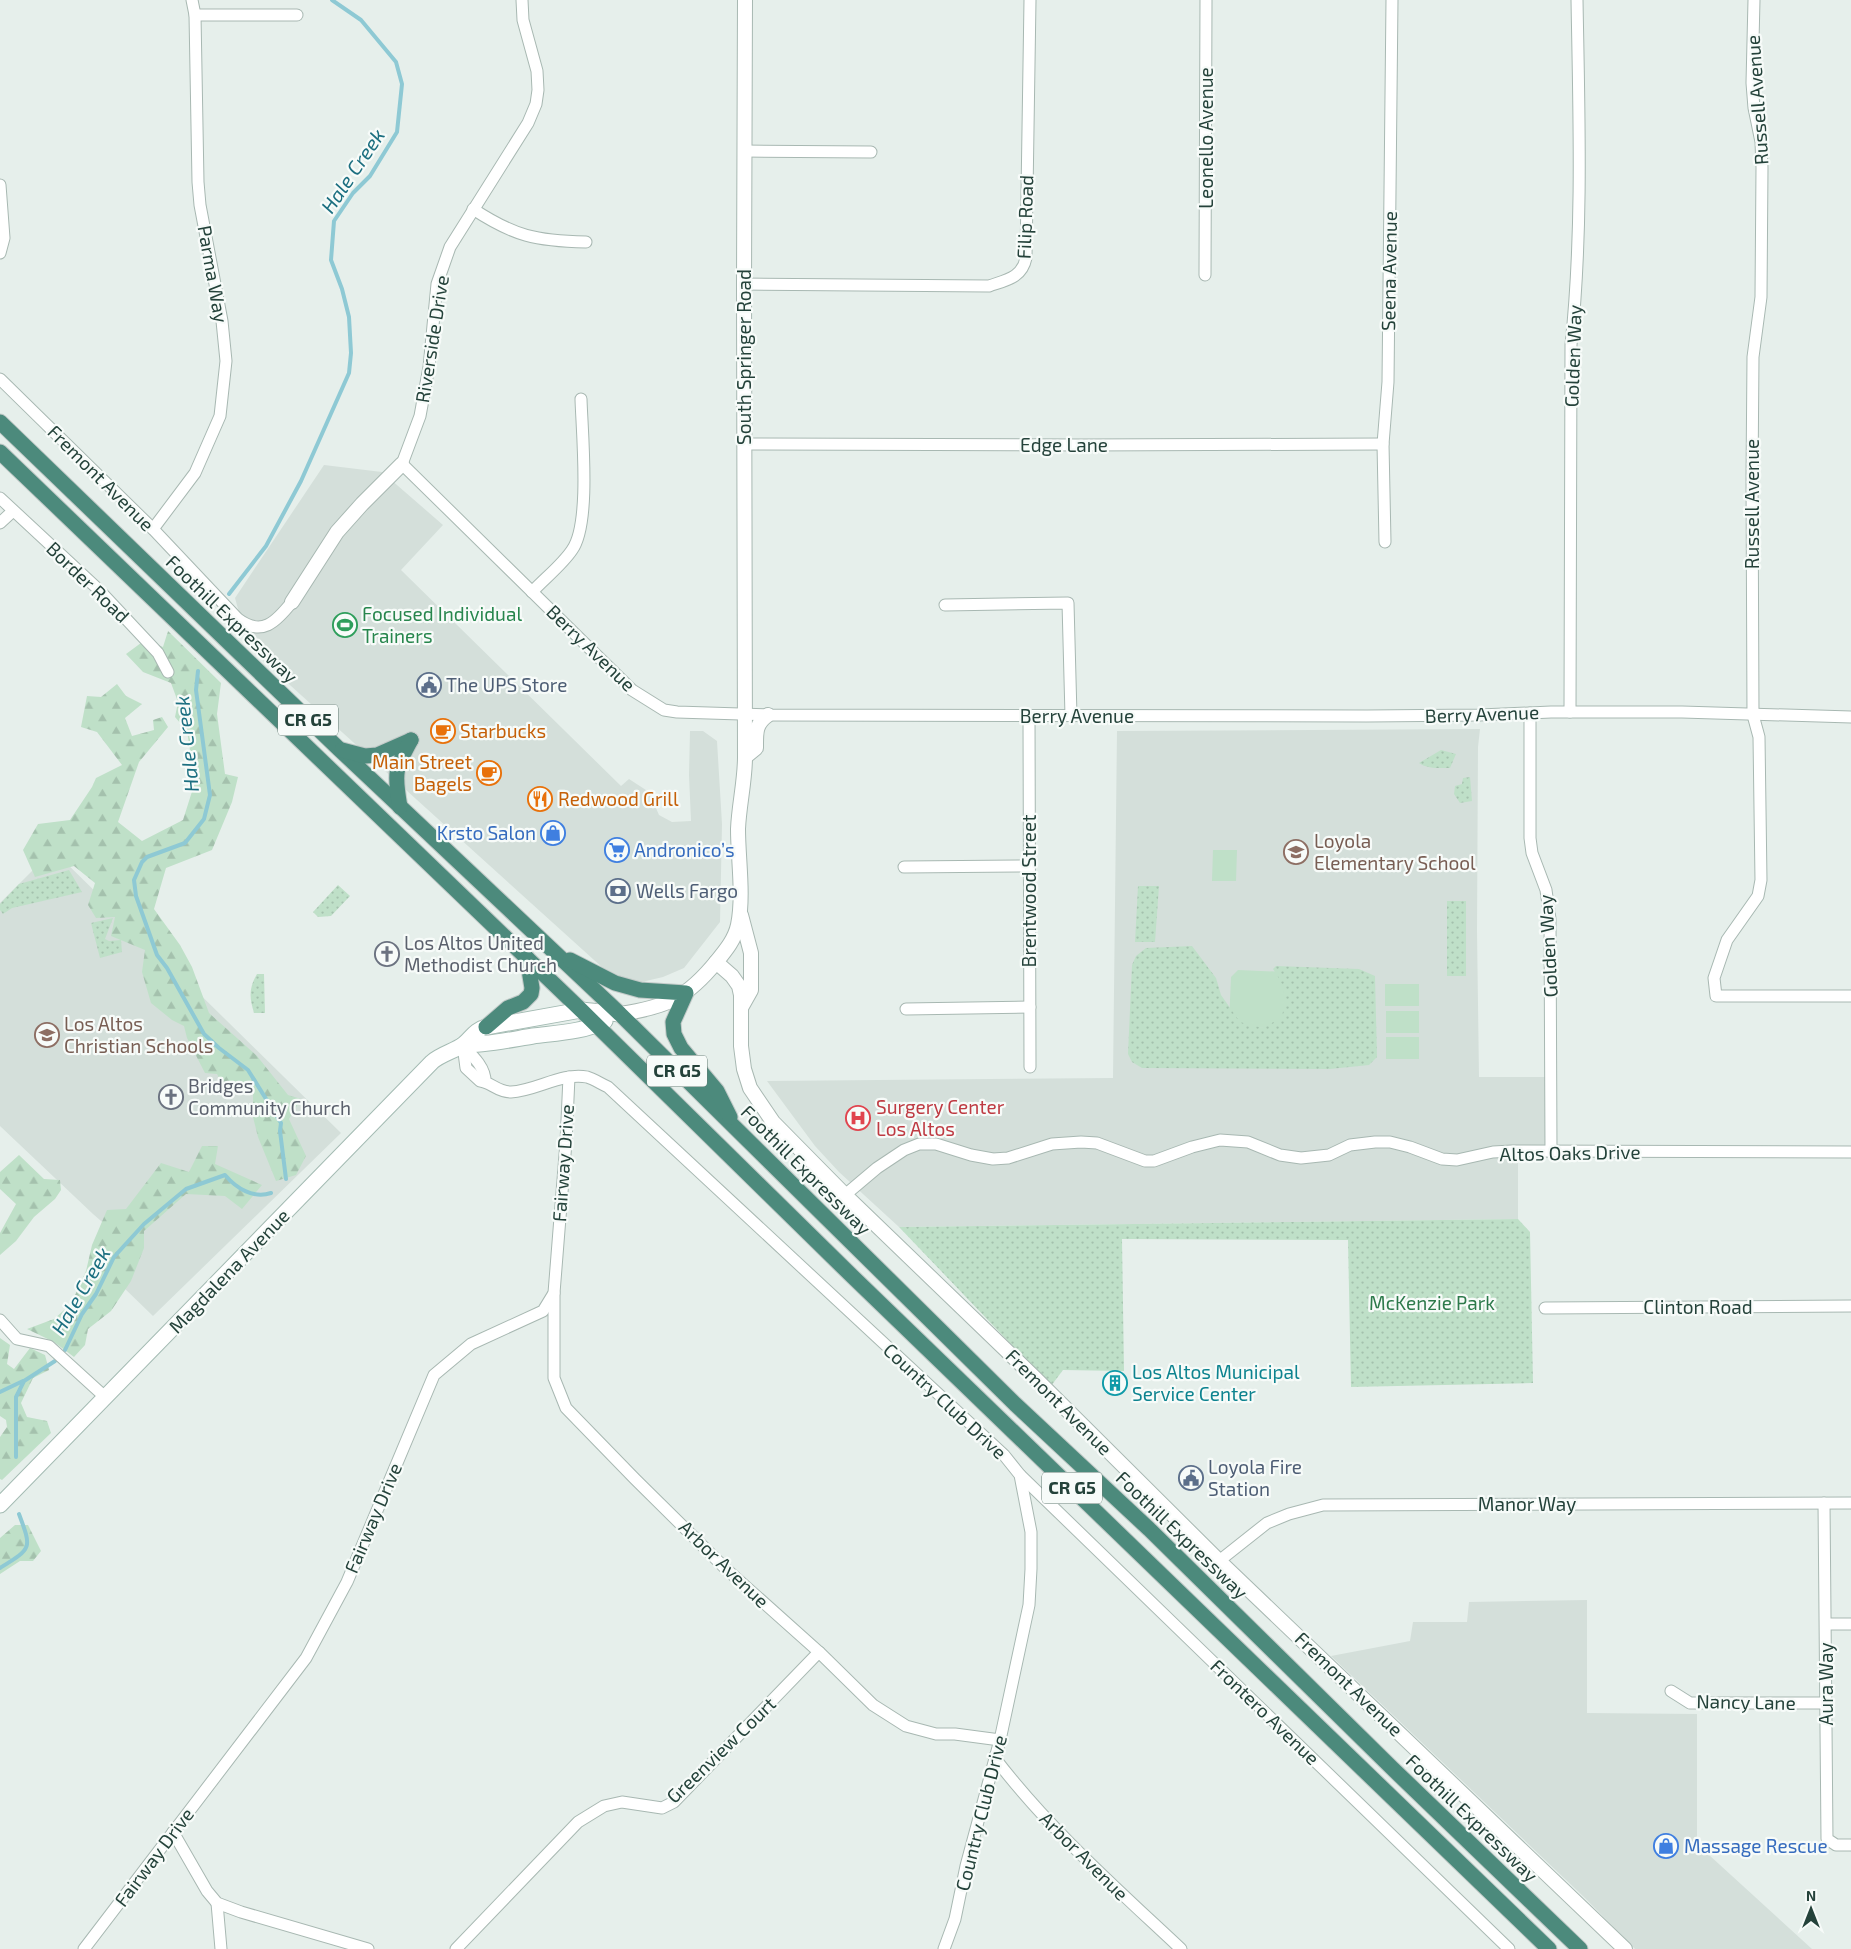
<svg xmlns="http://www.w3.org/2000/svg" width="1851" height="1949" font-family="'Exo 2',sans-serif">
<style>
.built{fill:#d4dfda}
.green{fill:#bfe0c8}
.forest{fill:url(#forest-firs)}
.park{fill:url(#park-dots)}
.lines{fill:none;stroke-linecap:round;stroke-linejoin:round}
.stream{stroke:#8ec9d4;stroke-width:4}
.minor-casing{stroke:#a8b8b2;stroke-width:13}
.tertiary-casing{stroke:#a8b8b2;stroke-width:16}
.secondary-casing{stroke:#a4bbb3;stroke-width:17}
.trunk-casing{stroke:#c2cac8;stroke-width:17}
.minor{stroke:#fff;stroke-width:11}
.tertiary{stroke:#fff;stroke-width:14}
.secondary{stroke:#fff;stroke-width:15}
.trunk{stroke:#4c8a7c;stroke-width:15}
.labels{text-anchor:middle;stroke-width:4.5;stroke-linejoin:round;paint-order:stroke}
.shield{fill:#f7fbf9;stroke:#637a73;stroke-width:1}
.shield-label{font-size:18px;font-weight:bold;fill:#24423a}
.street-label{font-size:19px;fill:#24423a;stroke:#f7fbf9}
.leisure-label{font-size:19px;fill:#27864d;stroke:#f7fbf9;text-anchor:start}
.service-label{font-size:19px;fill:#4e5e75;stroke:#f7fbf9;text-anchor:start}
.food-label{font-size:19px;fill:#c56008;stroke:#f7fbf9;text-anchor:start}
.shop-label{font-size:19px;fill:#366cbe;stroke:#f7fbf9;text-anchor:start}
.education-label{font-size:19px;fill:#785e54;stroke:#f7fbf9;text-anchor:start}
.worship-label{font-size:19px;fill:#5b616d;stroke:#f7fbf9;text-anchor:start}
.health-label{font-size:19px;fill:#be3a42;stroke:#f7fbf9;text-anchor:start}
.park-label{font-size:19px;fill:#2d7a4b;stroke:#f7fbf9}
.culture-label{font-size:19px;fill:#0d838f;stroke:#f7fbf9;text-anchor:start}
.water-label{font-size:20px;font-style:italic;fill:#1c6f80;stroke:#f7fbf9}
</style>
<defs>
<pattern id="forest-firs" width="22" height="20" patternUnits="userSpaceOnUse" patternTransform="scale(1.25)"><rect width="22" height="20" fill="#bfe0c8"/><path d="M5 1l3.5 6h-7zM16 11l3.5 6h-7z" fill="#a4c1ad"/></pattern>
<pattern id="park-dots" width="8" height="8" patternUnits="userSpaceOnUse" patternTransform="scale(1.25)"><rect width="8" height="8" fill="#bfe0c8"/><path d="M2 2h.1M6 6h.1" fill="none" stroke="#a4c1ad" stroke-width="1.8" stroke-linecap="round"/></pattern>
</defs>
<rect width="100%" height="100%" fill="#e6efeb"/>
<g class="built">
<polygon points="324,465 382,472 443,525 401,570 621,786 629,779 649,792 659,815 672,822 691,821 689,775 690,731 703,731 717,741 722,824 720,922 684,968 663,977 633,984 604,969 249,648 235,598"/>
<polygon points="1480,729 1478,747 1477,931 1479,1077 1545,1077 1551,1151 1553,1158 1518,1159 1518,1219 899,1227 839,1172 815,1146 767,1081 1113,1078 1117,731"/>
<polygon points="53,850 341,1133 153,1316 121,1285 132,1248 93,1214 0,1126 0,903"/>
<polygon points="1587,1600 1587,1713 1697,1714 1697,1844 1812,1949 1635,1949 1585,1898 1331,1656 1410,1641 1413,1622 1467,1622 1469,1602"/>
</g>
<g class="green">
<polygon points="1213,850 1237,850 1236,881 1212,881"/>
<polygon points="1238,970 1286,972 1290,1031 1229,1024 1231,977"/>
<rect x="1385" y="984" width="34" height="22"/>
<rect x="1386" y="1011" width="33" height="22"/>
<rect x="1386" y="1037" width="33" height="22"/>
</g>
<g class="forest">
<polygon points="168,631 221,683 217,714 225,774 238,777 232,802 212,850 166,868 154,909 180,945 192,967 209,1013 257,1056 288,1095 301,1099 289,1119 306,1156 296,1175 276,1181 258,1137 253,1117 253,1081 223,1085 217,1074 205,1073 187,1038 184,1026 172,1020 151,1003 142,972 145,950 111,936 115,917 96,918 88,905 95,883 74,866 35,877 23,850 38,824 70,820 92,787 96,778 122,765 97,732 81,727 87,696 101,697 117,684 126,696 142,704 125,718 132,736 154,730 153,720 162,717 168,727 139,762 118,822 142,841 183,820 195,782 187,731 175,717 178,702 171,683 143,672 126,654 145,640 163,647"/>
<polygon points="202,1146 218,1146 215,1164 262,1185 242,1209 225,1196 186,1194 144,1231 144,1248 131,1281 111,1311 88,1329 85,1345 74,1357 54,1342 27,1329 54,1319 71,1304 86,1271 92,1245 107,1210 126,1209 161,1163 189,1172"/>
<polygon points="19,1155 44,1179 60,1180 61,1190 55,1199 34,1217 16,1241 0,1255 0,1233 16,1204 0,1189 0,1172"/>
<polygon points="0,1338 10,1345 7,1364 14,1369 30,1348 45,1355 49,1370 33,1378 21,1403 27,1417 47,1421 51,1433 2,1480 0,1479 0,1437 7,1427 6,1420 0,1416"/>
<polygon points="15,1525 28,1525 41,1551 33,1561 20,1561 0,1574 0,1538"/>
</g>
<g class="park">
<path d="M1441 750 1456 754 1450 768C1440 768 1427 769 1419 763Z"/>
<polygon points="1470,777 1472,801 1460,803 1454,794 1455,786 1462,784 1463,778"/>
<polygon points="69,870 82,892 12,908 3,914 0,910 0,904 19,884"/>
<polygon points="338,885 350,896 331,916 318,917 313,912"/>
<polygon points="1138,886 1159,886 1155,942 1135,942"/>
<rect x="1447" y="901" width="19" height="75"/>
<polygon points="113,918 105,939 109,941 121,940 122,952 100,958 91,923"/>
<path d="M1192 946 1216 978 1221 995 1240 1022 1263 1028 1282 1017C1286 994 1286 988 1273 969L1276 966 1359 969 1375 976 1377 1057 1369 1065 1330 1069 1142 1068 1132 1062 1128 1054 1132 965 1136 956 1146 948Z"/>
<path d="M257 974H264L265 1013H254C249 997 249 988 257 974Z"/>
<polygon points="1518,1219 1530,1232 1533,1383 1351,1387 1348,1240 1122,1239 1124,1371 1063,1370 1051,1386 899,1227"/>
</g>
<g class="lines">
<g class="stream">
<polyline points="229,594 266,546 301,481 349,373 351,353 349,317 342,289 331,260 334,221 353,193 370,176 397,132 402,84 396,62 361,20 332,0"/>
<polyline points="198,671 196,690 210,795 204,819 185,843 147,857 142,862 134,880 136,896 157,955 167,968 204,1034 219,1048 248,1070 281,1123 280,1131 286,1179"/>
<path d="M65 1350 82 1314 96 1294 114 1257 123 1247 144 1224 186 1189 225 1175C236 1188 253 1199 271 1193"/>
<polyline points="0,1392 23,1381"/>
<polyline points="16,1457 16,1397 24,1381 55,1361"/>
<path d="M0 1568C32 1548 32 1549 19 1514"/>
</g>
<defs>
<g id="minor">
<polyline points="522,0 523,20 537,71 538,90 536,104 528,123 450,247 437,284 429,367 420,416 402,464 632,690 664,710 677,712 768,715 1367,716 1480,715 1551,712 1682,712 1851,717"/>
<polyline points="1754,0 1752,83 1754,108 1761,142 1762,168 1761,297 1753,357 1752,477 1753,715 1759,737 1761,880 1758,896 1727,940 1714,978 1716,996 1851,996"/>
<polyline points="195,15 297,15"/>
<polyline points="744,151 871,152"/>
<polyline points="0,185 4,238 0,253"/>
<path d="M473 209C514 236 536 241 586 242"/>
<polyline points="1205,275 1206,0"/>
<path d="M744 284 989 286C1006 280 1022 278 1026 258L1030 0"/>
<path d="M0 379 153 529 238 619C262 637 276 622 292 602"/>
<polyline points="744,444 1082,445 1383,444"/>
<polyline points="0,498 99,590 158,653 168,672"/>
<polyline points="0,523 13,511"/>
<polyline points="153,529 195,473 220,416 226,361 222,321 200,205 198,182 195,15 192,0"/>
<polyline points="1385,542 1383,444 1388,382 1392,0"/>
<path d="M532 592C545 578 562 565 572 550 591 524 582 434 581 399"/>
<polyline points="945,605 1068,603 1071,716"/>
<path d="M1570 712 1571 345C1583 230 1579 115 1577 0"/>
<polyline points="1530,713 1530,838 1532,853 1546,890 1550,919 1551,1151"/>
<polyline points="1029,716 1030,1067"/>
<polyline points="904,867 1029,866"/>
<polyline points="906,1009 1030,1007"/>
<path d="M463 1045 466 1068 480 1081C491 1082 497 1092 511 1092 536 1091 562 1072 587 1077 594 1079 601 1084 608 1087L1004 1455 1020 1475 1031 1532V1569L1029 1605 1000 1740 966 1866 955 1919 944 1949"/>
<path d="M463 1046C472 1055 486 1068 485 1082"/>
<polyline points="845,1195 877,1168 904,1150 919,1144 936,1144 971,1155 993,1159 1008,1158 1052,1144 1081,1142 1097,1143 1145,1161 1154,1161 1192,1147 1220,1140 1248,1142 1280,1155 1301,1158 1329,1155 1350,1145 1375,1142 1390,1142 1410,1147 1442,1159 1457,1160 1493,1152 1512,1151 1851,1152"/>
<polyline points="554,1293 554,1378 566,1408 635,1479 725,1568 819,1652 873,1705 906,1726 936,1734 955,1734 1000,1740"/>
<polyline points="1545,1308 1851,1306"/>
<polyline points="0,1320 17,1339 49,1346 105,1397"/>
<polyline points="1020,1475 1509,1949"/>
<polyline points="1824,1503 1827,1839 1836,1845 1851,1845"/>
<polyline points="1219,1561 1267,1523 1289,1514 1323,1505 1851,1503"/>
<polyline points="1826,1624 1851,1624"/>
<polyline points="1671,1691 1690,1703 1825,1703"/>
<path d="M994 1757C1048 1828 1116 1888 1181 1949"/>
<polyline points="173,1832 207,1891 217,1903 241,1912 368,1949"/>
<polyline points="217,1903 221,1949"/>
<polyline points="84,1949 306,1658 347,1582 434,1375 471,1344 543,1311 554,1293 566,1142 569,1077"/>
<polyline points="456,1949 578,1822 604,1806 622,1802 662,1808 674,1802 819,1652"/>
</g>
<g id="tertiary">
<polyline points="292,602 337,532 362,504 402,464"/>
<path d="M745 757 756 748C756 733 755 724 768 715"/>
<polyline points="741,915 751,953 751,990 742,1006"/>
<polyline points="716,962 732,976 739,986 741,995 741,1046 744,1069 750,1088 773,1122 845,1195 1035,1378 1219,1561 1625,1949"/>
<path d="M620 1014C667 1007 687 998 717 961 726 950 735 939 738 925 744 895 738 859 738 829 739 805 745 781 745 757L744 284 745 0"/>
</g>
<g id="secondary">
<path d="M463 1045C486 1045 509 1040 533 1036 556 1033 584 1032 605 1021"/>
<path d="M0 1505 432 1062C441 1054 455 1051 464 1044 472 1037 475 1030 486 1027L581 1010 620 1014"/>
</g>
<g id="trunk">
<polyline points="0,422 339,749 620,1014 1015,1404 1149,1529 1392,1768 1580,1949"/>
<polyline points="0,452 581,1010 853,1277 1549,1949"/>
<polyline points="342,750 365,756 377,755 411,740"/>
<path d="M400 807C394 773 395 769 411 740"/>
<polyline points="570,960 615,983 640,990 686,993 673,1022 674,1034 681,1048 717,1091 730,1117"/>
<polyline points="486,1027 508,1008 523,1002 531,994 532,988 527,958"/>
</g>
</defs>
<use href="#minor" class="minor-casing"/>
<use href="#tertiary" class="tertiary-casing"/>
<use href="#secondary" class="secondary-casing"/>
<use href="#trunk" class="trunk-casing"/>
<use href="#minor" class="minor"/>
<use href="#tertiary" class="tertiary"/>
<use href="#secondary" class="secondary"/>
<use href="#trunk" class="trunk"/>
</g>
<defs>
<symbol id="stadium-ring" viewBox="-11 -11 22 22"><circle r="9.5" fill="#f7fbf9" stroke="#2e9e5b" stroke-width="1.5"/><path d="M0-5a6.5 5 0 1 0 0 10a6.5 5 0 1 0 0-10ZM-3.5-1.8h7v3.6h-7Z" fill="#2e9e5b"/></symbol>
<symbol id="civic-ring" viewBox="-11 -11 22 22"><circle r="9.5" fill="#f7fbf9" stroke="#5c6f8a" stroke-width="1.5"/><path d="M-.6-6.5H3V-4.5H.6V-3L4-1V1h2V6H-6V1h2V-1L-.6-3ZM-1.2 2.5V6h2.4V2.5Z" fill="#5c6f8a"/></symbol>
<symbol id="cafe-ring" viewBox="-11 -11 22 22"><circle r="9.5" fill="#f7fbf9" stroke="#e8710a" stroke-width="1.5"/><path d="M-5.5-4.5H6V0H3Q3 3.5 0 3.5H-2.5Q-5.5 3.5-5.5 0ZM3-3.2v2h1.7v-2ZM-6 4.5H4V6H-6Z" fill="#e8710a"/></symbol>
<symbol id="restaurant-ring" viewBox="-11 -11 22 22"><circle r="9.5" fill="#f7fbf9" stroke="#e8710a" stroke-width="1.5"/><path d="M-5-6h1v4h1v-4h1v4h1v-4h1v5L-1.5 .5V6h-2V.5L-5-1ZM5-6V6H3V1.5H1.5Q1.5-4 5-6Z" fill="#e8710a"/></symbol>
<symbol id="shop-ring" viewBox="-11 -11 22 22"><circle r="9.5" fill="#f7fbf9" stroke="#3f7fe0" stroke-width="1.5"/><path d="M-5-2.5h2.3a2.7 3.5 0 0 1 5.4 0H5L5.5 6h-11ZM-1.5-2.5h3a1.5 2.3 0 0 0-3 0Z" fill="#3f7fe0"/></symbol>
<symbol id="supermarket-ring" viewBox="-11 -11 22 22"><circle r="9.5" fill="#f7fbf9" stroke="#3f7fe0" stroke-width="1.5"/><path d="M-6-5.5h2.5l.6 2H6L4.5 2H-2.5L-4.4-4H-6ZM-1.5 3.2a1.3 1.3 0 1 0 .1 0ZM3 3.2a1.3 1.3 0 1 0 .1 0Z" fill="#3f7fe0"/></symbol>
<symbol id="school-ring" viewBox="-11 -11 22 22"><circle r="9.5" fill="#f7fbf9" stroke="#8d6e63" stroke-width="1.5"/><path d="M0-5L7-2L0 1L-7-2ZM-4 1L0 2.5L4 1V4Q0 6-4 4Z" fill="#8d6e63"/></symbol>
<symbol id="bank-ring" viewBox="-11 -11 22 22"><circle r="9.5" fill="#f7fbf9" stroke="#5c6f8a" stroke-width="1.5"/><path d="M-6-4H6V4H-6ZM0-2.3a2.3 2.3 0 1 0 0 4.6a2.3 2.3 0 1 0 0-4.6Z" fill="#5c6f8a"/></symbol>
<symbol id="church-ring" viewBox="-11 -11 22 22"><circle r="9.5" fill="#f7fbf9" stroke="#6b7280" stroke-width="1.5"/><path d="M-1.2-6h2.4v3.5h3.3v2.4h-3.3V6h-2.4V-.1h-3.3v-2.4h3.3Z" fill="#6b7280"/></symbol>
<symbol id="hospital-ring" viewBox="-11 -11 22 22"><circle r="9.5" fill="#f7fbf9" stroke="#e0444e" stroke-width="1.5"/><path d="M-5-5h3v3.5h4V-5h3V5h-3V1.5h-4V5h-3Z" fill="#e0444e"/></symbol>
<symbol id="building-ring" viewBox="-11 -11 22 22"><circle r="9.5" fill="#f7fbf9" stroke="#0f9aa8" stroke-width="1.5"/><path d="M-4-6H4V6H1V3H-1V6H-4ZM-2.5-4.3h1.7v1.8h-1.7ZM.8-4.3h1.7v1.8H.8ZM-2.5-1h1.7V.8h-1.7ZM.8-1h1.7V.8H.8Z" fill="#0f9aa8"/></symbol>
</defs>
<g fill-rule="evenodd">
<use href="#stadium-ring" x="331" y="611" width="28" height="28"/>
<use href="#civic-ring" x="415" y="671" width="28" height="28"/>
<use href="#cafe-ring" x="429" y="717" width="28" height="28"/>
<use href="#cafe-ring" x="475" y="759" width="28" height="28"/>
<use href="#restaurant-ring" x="526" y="785" width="28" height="28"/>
<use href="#shop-ring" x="539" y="819" width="28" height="28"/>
<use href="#supermarket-ring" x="603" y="836" width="28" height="28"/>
<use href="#school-ring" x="1282" y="838" width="28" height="28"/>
<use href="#bank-ring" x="604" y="877" width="28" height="28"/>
<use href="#church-ring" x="373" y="940" width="28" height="28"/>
<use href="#school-ring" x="33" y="1021" width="28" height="28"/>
<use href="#church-ring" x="157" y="1083" width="28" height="28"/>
<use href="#hospital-ring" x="844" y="1104" width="28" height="28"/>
<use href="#building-ring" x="1101" y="1369" width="28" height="28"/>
<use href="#civic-ring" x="1177" y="1464" width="28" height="28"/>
<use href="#shop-ring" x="1652" y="1832" width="28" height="28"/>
</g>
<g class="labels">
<g class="shield">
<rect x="278" y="704.5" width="60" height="31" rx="4"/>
<rect x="647" y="1055.5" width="60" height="31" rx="4"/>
<rect x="1042" y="1472.5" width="60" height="31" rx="4"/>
</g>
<g class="shield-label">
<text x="308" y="726">CR G5</text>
<text x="677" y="1077">CR G5</text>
<text x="1072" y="1494">CR G5</text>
</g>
<g class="street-label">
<text transform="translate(1757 100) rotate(-94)" y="7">Russell Avenue</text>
<text transform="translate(1206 138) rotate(-90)" y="7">Leonello Avenue</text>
<text transform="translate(1025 217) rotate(-88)" y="7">Filip Road</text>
<text transform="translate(1389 271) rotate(-89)" y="7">Seena Avenue</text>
<text transform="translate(213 274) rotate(80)" y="7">Parma Way</text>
<text transform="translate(432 339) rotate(-81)" y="7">Riverside Drive</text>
<text transform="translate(1573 356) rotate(-88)" y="7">Golden Way</text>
<text transform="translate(744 357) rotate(-90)" y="7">South Springer Road</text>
<text x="1064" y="452">Edge Lane</text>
<text transform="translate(101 478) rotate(45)" y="7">Fremont Avenue</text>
<text transform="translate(1752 504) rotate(-90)" y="7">Russell Avenue</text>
<text transform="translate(88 582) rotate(44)" y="7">Border Road</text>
<text transform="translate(232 619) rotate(44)" y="7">Foothill Expressway</text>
<text transform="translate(591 648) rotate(44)" y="7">Berry Avenue</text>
<text transform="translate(1482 714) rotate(-2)" y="7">Berry Avenue</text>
<text x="1077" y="723">Berry Avenue</text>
<text transform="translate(1029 891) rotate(-90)" y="7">Brentwood Street</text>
<text transform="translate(1548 946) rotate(-93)" y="7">Golden Way</text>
<text transform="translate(1570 1153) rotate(-1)" y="7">Altos Oaks Drive</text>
<text transform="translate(563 1163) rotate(-86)" y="7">Fairway Drive</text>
<text transform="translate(806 1170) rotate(45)" y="7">Foothill Expressway</text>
<text transform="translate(229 1271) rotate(-46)" y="7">Magdalena Avenue</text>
<text x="1698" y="1314">Clinton Road</text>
<text transform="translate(945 1401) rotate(43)" y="7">Country Club Drive</text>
<text transform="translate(1059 1402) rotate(45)" y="7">Fremont Avenue</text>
<text x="1527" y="1511">Manor Way</text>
<text transform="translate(373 1518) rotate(-67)" y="7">Fairway Drive</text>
<text transform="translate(1182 1535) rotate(44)" y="7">Foothill Expressway</text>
<text transform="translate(724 1564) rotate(44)" y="7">Arbor Avenue</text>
<text transform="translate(1349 1684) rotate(44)" y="7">Fremont Avenue</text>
<text transform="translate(1826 1684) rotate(-90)" y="7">Aura Way</text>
<text transform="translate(1746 1702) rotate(1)" y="7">Nancy Lane</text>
<text transform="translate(1265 1712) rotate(44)" y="7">Frontero Avenue</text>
<text transform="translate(721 1750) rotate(-44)" y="7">Greenview Court</text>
<text transform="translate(981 1813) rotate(-76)" y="7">Country Club Drive</text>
<text transform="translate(1472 1818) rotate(44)" y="7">Foothill Expressway</text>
<text transform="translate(1084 1856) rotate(45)" y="7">Arbor Avenue</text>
<text transform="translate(154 1857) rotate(-53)" y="7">Fairway Drive</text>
</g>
<g class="leisure-label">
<text x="362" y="621">Focused Individual<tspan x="362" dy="22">Trainers</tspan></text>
</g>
<g class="service-label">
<text x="446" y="692">The UPS Store</text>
<text x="636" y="898">Wells Fargo</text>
<text x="1208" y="1474">Loyola Fire<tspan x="1208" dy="22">Station</tspan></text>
</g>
<g class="food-label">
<text x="460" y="738">Starbucks</text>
<text x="472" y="769" text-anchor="end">Main Street<tspan x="472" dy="22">Bagels</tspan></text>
<text x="558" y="806">Redwood Grill</text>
</g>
<g class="shop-label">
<text x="536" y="840" text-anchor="end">Krsto Salon</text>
<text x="634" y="857">Andronico’s</text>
<text x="1684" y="1853">Massage Rescue</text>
</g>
<g class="education-label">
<text x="1314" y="848">Loyola<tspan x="1314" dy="22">Elementary School</tspan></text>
<text x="64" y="1031">Los Altos<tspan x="64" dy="22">Christian Schools</tspan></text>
</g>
<g class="worship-label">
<text x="404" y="950">Los Altos United<tspan x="404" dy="22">Methodist Church</tspan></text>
<text x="188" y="1093">Bridges<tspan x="188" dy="22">Community Church</tspan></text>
</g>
<g class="health-label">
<text x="876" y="1114">Surgery Center<tspan x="876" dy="22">Los Altos</tspan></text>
</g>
<g class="park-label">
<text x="1432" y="1310">McKenzie Park</text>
</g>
<g class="culture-label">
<text x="1132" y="1379">Los Altos Municipal<tspan x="1132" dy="22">Service Center</tspan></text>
</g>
<g class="water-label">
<text transform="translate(353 171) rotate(-56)" y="7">Hale Creek</text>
<text transform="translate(187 744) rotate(-96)" y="7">Hale Creek</text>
<text transform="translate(81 1291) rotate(-60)" y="7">Hale Creek</text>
</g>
</g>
<g transform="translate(1811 1909)" stroke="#f7fbf9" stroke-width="4" paint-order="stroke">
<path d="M0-4L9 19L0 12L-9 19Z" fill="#24423a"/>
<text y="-8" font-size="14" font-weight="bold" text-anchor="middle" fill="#24423a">N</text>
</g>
</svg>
